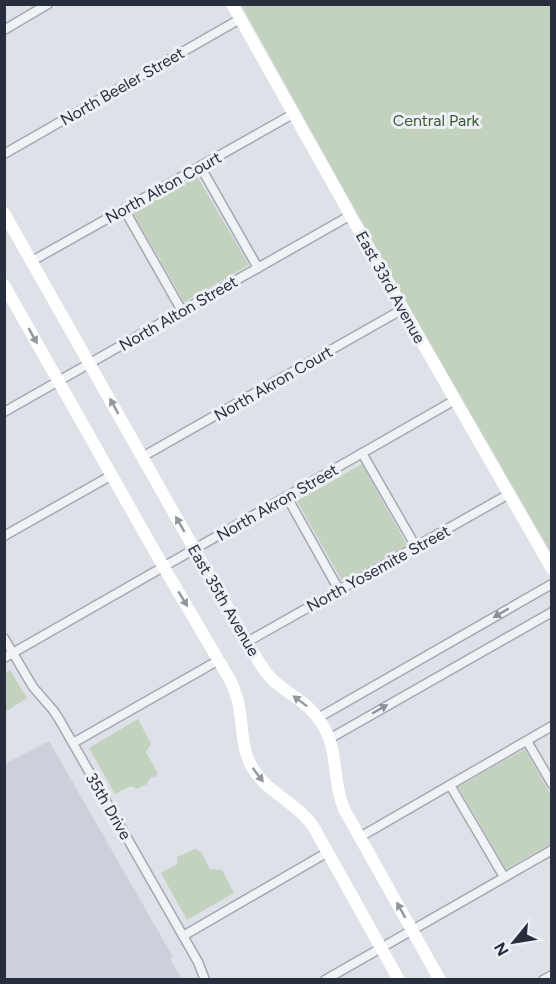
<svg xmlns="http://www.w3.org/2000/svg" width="556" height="984" font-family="Figtree,sans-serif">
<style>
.built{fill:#ccd0da}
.green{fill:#c3d2bf}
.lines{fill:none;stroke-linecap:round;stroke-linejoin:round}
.street-casing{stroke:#a3a8b2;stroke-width:11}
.street{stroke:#f1f2f6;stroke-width:8}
.secondary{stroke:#fff;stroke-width:12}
.oneway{fill:#93979f}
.oneway2{fill:#8c909a}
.labels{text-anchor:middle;stroke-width:6;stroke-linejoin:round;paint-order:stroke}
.street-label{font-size:16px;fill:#272f3f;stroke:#edf0f5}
.park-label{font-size:16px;fill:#3a5b34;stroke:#edf0f5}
</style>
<rect width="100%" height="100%" fill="#dee1e8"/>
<polygon class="built" points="49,741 173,957 170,959 182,979 5,979 5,764"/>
<g class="green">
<polygon points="241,5 551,5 551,553 408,305"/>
<polygon points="197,176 249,265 184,302 133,213"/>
<polygon points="362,464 407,545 342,581 297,501"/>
<polygon points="10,670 27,698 5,712 5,673"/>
<polygon points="138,719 151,744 146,752 157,772 156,776 150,778 147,784 137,789 131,786 115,794 89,748"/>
<polygon points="525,749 551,795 551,844 506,869 458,787"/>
<polygon points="195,849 201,852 210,869 222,870 234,893 187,920 161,873 177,864 177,857"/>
</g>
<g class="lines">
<defs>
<g id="street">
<polyline points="4,30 48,4"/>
<polyline points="4,154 240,19"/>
<polyline points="200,166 258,268"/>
<polyline points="124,209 182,311"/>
<polyline points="32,261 293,114"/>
<polyline points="4,412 351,215"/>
<polyline points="362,453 416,547"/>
<polyline points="142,457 403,309"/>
<polyline points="287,497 339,590"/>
<polyline points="4,536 112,475"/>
<polyline points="4,638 33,687 53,710 59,719 198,962 205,980"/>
<polyline points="247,642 509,494"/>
<polyline points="4,658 455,400"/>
<polyline points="318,718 552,584"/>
<polyline points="329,739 552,612"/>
<polyline points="527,741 552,784"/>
<polyline points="73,743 219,660"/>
<polyline points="450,785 504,877"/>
<polyline points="360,837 552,726"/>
<polyline points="183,936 328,852"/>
<polyline points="325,980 552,850"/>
<polyline points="543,980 552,975"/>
</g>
</defs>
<use href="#street" class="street-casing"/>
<use href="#street" class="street"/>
<g class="secondary">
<polyline points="232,4 403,309 552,569"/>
<path d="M4 213 247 642C255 655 262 670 273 680 291 697 308 701 322 724 339 750 332 781 344 809L440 980"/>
<path d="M4 285 159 559 230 680C234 688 237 697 239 706 243 728 241 749 253 769 268 793 296 802 313 826L399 980"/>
</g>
</g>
<defs><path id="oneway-solid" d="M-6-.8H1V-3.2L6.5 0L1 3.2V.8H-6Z" transform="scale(1.5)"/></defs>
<g class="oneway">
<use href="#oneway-solid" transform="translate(33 336) rotate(61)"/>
<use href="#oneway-solid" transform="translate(114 406) rotate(-119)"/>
<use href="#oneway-solid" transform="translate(180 524) rotate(-120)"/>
<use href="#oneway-solid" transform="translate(183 599) rotate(59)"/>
<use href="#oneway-solid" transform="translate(300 701) rotate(-143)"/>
<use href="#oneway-solid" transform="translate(258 775) rotate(53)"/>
<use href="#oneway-solid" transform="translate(401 910) rotate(-119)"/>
</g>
<g class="oneway2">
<use href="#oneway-solid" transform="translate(501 613) rotate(150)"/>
<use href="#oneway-solid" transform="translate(380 709) rotate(-30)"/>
</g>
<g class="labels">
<g class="street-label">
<text transform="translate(122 86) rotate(-30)" y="6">North Beeler Street</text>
<text transform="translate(163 187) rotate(-29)" y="6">North Alton Court</text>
<text transform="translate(391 287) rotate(61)" y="6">East 33rd Avenue</text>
<text transform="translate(178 313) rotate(-30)" y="6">North Alton Street</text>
<text transform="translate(273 383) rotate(-30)" y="6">North Akron Court</text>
<text transform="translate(277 502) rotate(-30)" y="6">North Akron Street</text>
<text transform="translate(378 568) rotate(-29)" y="6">North Yosemite Street</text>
<text transform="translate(224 600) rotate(60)" y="6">East 35th Avenue</text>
<text transform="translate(109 806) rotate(60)" y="6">35th Drive</text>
</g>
<g class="park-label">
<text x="436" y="126">Central Park</text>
</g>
</g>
<rect width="556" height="984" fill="none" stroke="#272f3f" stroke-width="12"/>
<g transform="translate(514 942) rotate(240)" stroke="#edf0f5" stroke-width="4.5" paint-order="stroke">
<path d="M0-4.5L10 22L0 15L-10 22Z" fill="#272f3f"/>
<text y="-9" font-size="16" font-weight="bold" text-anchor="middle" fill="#272f3f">N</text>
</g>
</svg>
